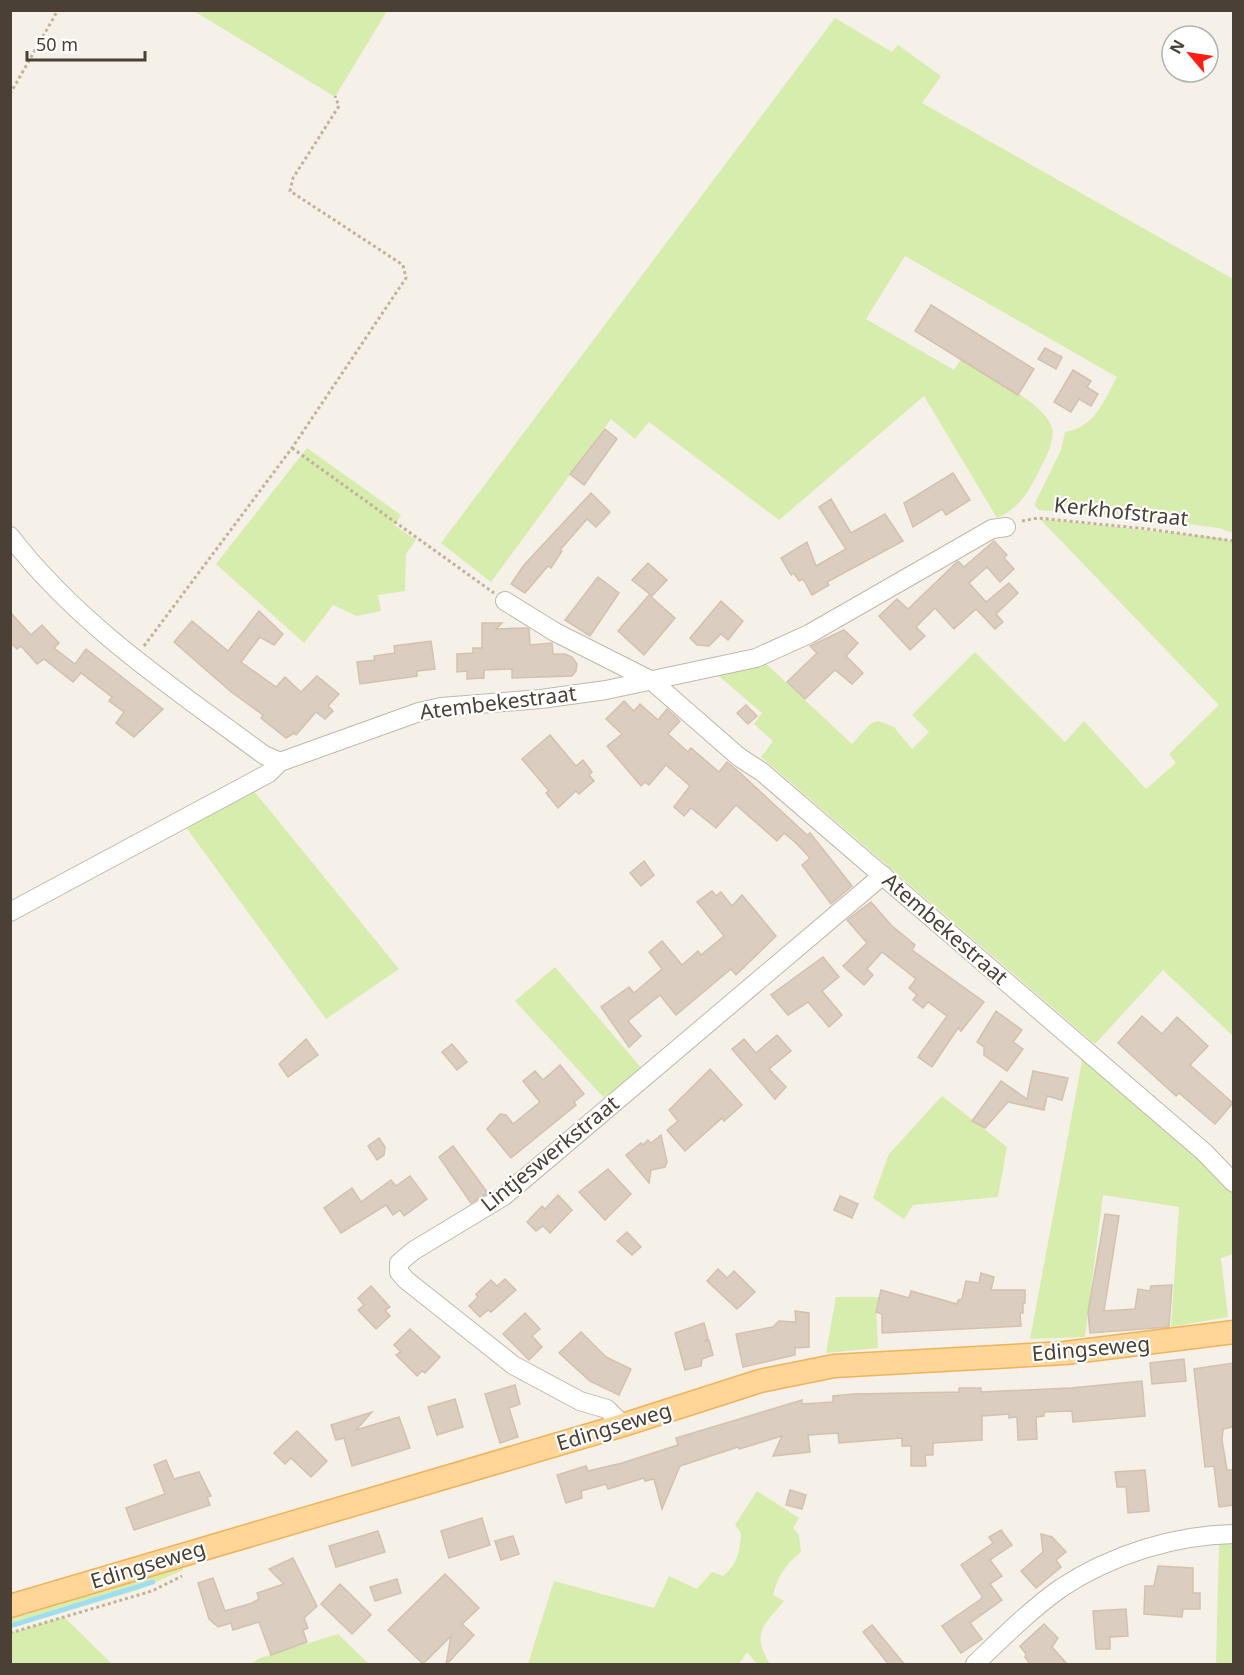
<svg xmlns="http://www.w3.org/2000/svg" width="1244" height="1675" font-family="'Noto Sans',sans-serif">
<style>
.green{fill:#d7edad}
.lines{fill:none;stroke-linecap:round;stroke-linejoin:round}
.stream{stroke:#9fddf7;stroke-width:4.5}
.building{fill:#dbcdbf;stroke:#d4c1ae;stroke-width:1.5}
.minor-casing{stroke:#c2b7a9;stroke-width:20}
.major-casing{stroke:#efb35c;stroke-width:25}
.path{stroke:#c5b199;stroke-width:3;stroke-dasharray:3 3;stroke-linecap:butt}
.minor{stroke:#fff;stroke-width:18}
.major{stroke:#ffd697;stroke-width:22}
.labels{text-anchor:middle;stroke-width:4.5;stroke-linejoin:round;paint-order:stroke}
.street-label{font-size:21px;fill:#4a4035;stroke:#fff}
</style>
<rect width="100%" height="100%" fill="#f5f0e8"/>
<g class="green">
<polygon points="194,11 387,11 335,97"/>
<path d="M835 18 892 52 898 45 941 76 922 103 1233 279V533L1219 528 1132 517 1039 510 1035 506 1036 501 1061 450 1065 432C1095 427 1103 402 1117 377L905 256 866 319 954 370 961 359C982 372 1047 404 1052 428 1055 442 1045 459 1039 471 1029 492 1018 509 997 518L924 396 779 520 649 422 635 439 611 419 491 582 441 543Z"/>
<polygon points="307,448 401,515 394,525 416,540 406,554 405,591 378,595 381,611 357,616 333,605 304,643 216,564"/>
<polygon points="1040,519 1221,538 1233,542 1233,1036 1163,970 1095,1044 761,757 773,741 754,724 762,713 713,671 762,660 852,744 870,724 878,721 894,727 912,749 929,732 912,715 975,652 1065,742 1084,721 1146,789 1176,763 1169,754 1219,705"/>
<polygon points="250,786 399,969 326,1019 182,822"/>
<polygon points="555,967 643,1070 606,1100 515,1001"/>
<polygon points="1083,1056 1209,1166 1233,1191 1233,1254 1221,1258 1228,1317 1171,1327 1179,1207 1103,1195 1085,1337 1030,1339"/>
<polygon points="942,1096 1007,1147 998,1197 913,1205 904,1219 873,1198 889,1154"/>
<polygon points="836,1297 879,1297 876,1308 878,1348 826,1353"/>
<path d="M757 1491 799 1518 793 1528 799 1535 801 1552C785 1565 778 1576 773 1595L784 1601C763 1626 751 1633 770 1664H757L747 1652 739 1664H528L554 1581 654 1608 669 1576 697 1589 712 1572 723 1576C738 1564 740 1551 741 1533L735 1525Z"/>
<polygon points="1233,1542 1233,1664 1216,1664 1219,1543"/>
<polygon points="183,1565 183,1570 138,1590 11,1628 11,1615"/>
<polygon points="64,1617 112,1664 11,1664 11,1633"/>
<polygon points="338,1634 369,1664 250,1664 260,1658"/>
</g>
<g class="lines">
<polyline class="stream" points="10,1626 153,1582"/>
</g>
<g class="building">
<polygon points="931,305 1034,369 1018,395 915,331"/>
<polygon points="1045,348 1062,357 1056,369 1038,359"/>
<polygon points="1073,370 1091,381 1087,387 1098,394 1091,406 1079,399 1071,412 1054,402"/>
<polygon points="605,429 617,439 584,485 570,474"/>
<polygon points="953,473 970,500 946,515 942,509 913,527 904,503"/>
<polygon points="591,493 610,512 596,527 587,519 560,550 562,551 551,568 548,566 525,593 511,584 524,565"/>
<polygon points="831,499 851,533 885,514 903,541 827,582 829,585 812,595 803,579 799,581 794,573 791,575 781,558 807,542 816,566 846,549 819,507"/>
<polygon points="994,541 1007,555 1004,558 1014,569 1000,582 987,567 969,583 986,602 1009,583 1018,593 996,614 1003,622 995,629 976,609 954,629 935,608 916,627 925,636 910,650 879,616 897,599 908,609 958,561 964,567"/>
<polygon points="648,563 667,580 652,596 632,580"/>
<polygon points="598,577 619,593 590,636 565,620"/>
<polygon points="649,595 675,618 644,655 618,631"/>
<polygon points="721,601 743,621 728,640 721,634 709,646 697,645 690,638"/>
<polygon points="259,611 283,634 274,645 260,637 241,662 276,687 285,677 301,692 317,676 339,694 328,706 333,711 325,719 316,712 296,735 294,733 286,738 261,718 263,715 230,691 174,642 192,621 228,651"/>
<polygon points="10,612 31,635 42,625 59,643 54,648 75,664 86,649 163,709 134,737 116,723 124,712 109,701 112,697 81,673 73,682 44,659 37,664 21,646 17,649 10,642"/>
<polygon points="482,623 502,623 496,629 527,628 529,629 530,645 552,643 553,654 565,654 572,657 577,664 576,671 572,676 512,678 512,669 484,670 484,678 467,679 467,671 457,672 457,654 473,653 473,648 482,648"/>
<polygon points="844,630 858,643 846,656 863,673 852,684 835,670 805,699 787,682 817,653 810,646"/>
<polygon points="431,641 435,669 417,671 417,676 360,684 357,662 375,660 374,656 395,653 394,646"/>
<polygon points="624,701 634,711 640,704 658,720 667,709 680,721 668,734 688,752 691,748 719,772 727,762 738,771 807,835 810,833 852,886 831,904 802,865 810,858 796,843 784,833 777,841 736,805 716,828 691,808 684,816 674,807 690,786 666,765 649,785 645,782 641,786 607,746 622,734 606,719"/>
<polygon points="746,705 757,716 748,724 737,713"/>
<polygon points="550,735 576,766 583,760 592,772 589,775 594,781 579,794 576,791 558,808 546,793 549,791 522,759"/>
<polygon points="644,861 654,875 641,886 630,873"/>
<polygon points="712,891 716,896 721,892 732,906 742,895 776,936 736,975 731,969 676,1015 660,995 628,1021 641,1036 629,1047 601,1007 629,987 634,993 662,969 649,952 662,941 682,965 698,951 701,955 724,936 697,902"/>
<polygon points="871,902 891,925 915,945 912,950 984,1002 961,1031 958,1028 932,1067 918,1057 947,1016 928,1002 923,1008 913,1000 917,995 909,988 916,979 882,952 867,969 873,975 864,985 843,966 867,943 847,920"/>
<polygon points="823,957 839,977 822,991 842,1015 829,1027 808,1002 788,1015 771,995"/>
<polygon points="996,1011 1022,1030 1013,1042 1023,1049 1007,1071 984,1055 984,1047 977,1042"/>
<polygon points="1142,1016 1162,1034 1177,1017 1208,1046 1190,1065 1233,1103 1215,1124 1179,1093 1176,1096 1118,1043"/>
<polygon points="777,1035 791,1051 769,1069 786,1087 775,1099 732,1049 744,1039 756,1053"/>
<polygon points="306,1039 318,1055 288,1077 279,1064"/>
<polygon points="452,1044 467,1062 457,1070 442,1052"/>
<polygon points="560,1065 584,1094 574,1102 576,1105 511,1158 487,1129 500,1114 506,1115 513,1124 540,1102 523,1081 535,1071 543,1080"/>
<polygon points="710,1069 742,1105 724,1121 722,1118 685,1151 667,1130 678,1121 669,1110"/>
<polygon points="1033,1071 1068,1078 1062,1100 1047,1096 1044,1110 1008,1102 985,1128 972,1121 1001,1081 1027,1099"/>
<polygon points="661,1135 667,1162 665,1167 651,1170 649,1183 626,1155 641,1143 643,1145 648,1140 651,1143"/>
<polygon points="379,1138 385,1147 384,1155 377,1160 368,1146"/>
<polygon points="453,1146 488,1193 471,1203 439,1157"/>
<polygon points="608,1169 631,1194 605,1220 579,1192"/>
<polygon points="410,1176 427,1199 404,1216 400,1210 393,1215 386,1205 341,1233 324,1208 352,1188 361,1202 391,1180 396,1186"/>
<polygon points="558,1195 572,1210 550,1233 543,1226 536,1231 527,1222 542,1206 545,1209"/>
<polygon points="840,1196 858,1204 852,1218 834,1210"/>
<polygon points="1105,1214 1119,1216 1104,1311 1135,1309 1138,1289 1150,1291 1151,1286 1172,1285 1169,1327 1090,1333 1088,1312"/>
<polygon points="627,1232 641,1247 632,1255 617,1241"/>
<polygon points="718,1269 727,1278 734,1271 755,1292 737,1309 707,1281"/>
<polygon points="981,1273 994,1277 991,1290 1025,1290 1025,1303 1023,1303 1023,1313 1020,1313 1021,1326 882,1333 882,1314 876,1312 881,1290 909,1298 911,1291 957,1304 958,1300 962,1299 966,1281 979,1283"/>
<polygon points="505,1279 516,1290 491,1312 488,1310 480,1317 469,1306 478,1297 476,1294 491,1280 497,1286"/>
<polygon points="371,1286 390,1307 385,1310 390,1316 376,1329 358,1310 364,1305 358,1298"/>
<polygon points="795,1311 809,1313 809,1347 795,1348 795,1355 743,1367 736,1334 773,1327 779,1321 796,1322"/>
<polygon points="525,1313 540,1329 532,1336 542,1347 529,1360 503,1334"/>
<polygon points="704,1323 708,1338 705,1341 709,1340 713,1355 702,1359 701,1366 685,1370 675,1333"/>
<polygon points="410,1329 440,1357 425,1373 422,1371 417,1376 396,1355 401,1352 394,1345"/>
<polygon points="581,1332 606,1357 631,1369 619,1395 590,1381 559,1353"/>
<polygon points="1184,1359 1186,1381 1152,1384 1150,1363"/>
<polygon points="1233,1363 1233,1427 1223,1429 1222,1440 1227,1470 1233,1470 1233,1505 1219,1507 1214,1466 1205,1467 1194,1369"/>
<polygon points="1142,1381 1145,1416 1073,1422 1072,1411 1044,1412 1044,1416 1036,1417 1037,1439 1018,1440 1017,1417 1009,1418 1009,1414 982,1416 982,1440 933,1443 933,1455 925,1455 926,1466 911,1466 911,1446 902,1446 902,1438 839,1443 838,1433 808,1435 810,1452 773,1456 782,1436 739,1449 738,1447 680,1466 662,1509 654,1479 645,1481 644,1478 608,1489 606,1484 581,1491 582,1498 566,1503 557,1475 586,1466 588,1471 622,1463 678,1445 676,1438 802,1400 802,1404 833,1402 833,1396 854,1394 959,1392 959,1388 981,1388 981,1392 1071,1388"/>
<polygon points="515,1385 520,1404 509,1408 518,1437 500,1443 485,1394"/>
<polygon points="455,1399 463,1427 437,1435 428,1407"/>
<polygon points="372,1412 356,1430 399,1417 410,1448 352,1466 344,1438 336,1440 331,1425"/>
<polygon points="297,1431 327,1461 311,1477 291,1458 285,1464 274,1453"/>
<polygon points="166,1460 174,1479 199,1472 211,1496 207,1497 210,1505 134,1530 126,1508 165,1494 154,1465"/>
<polygon points="1145,1470 1149,1511 1128,1513 1126,1487 1117,1487 1115,1472"/>
<polygon points="790,1490 806,1495 802,1509 786,1505"/>
<polygon points="482,1518 490,1545 449,1558 441,1531"/>
<polygon points="1001,1530 1012,1545 990,1560 1002,1576 990,1584 1002,1600 970,1623 982,1639 961,1653 942,1626 981,1599 982,1596 961,1565 993,1543 989,1537"/>
<polygon points="378,1531 385,1552 336,1567 329,1546"/>
<polygon points="1041,1534 1052,1537 1066,1552 1056,1560 1061,1567 1036,1588 1021,1571 1043,1552"/>
<polygon points="513,1536 519,1554 501,1560 495,1541"/>
<polygon points="293,1558 317,1606 304,1618 308,1628 303,1630 307,1642 271,1655 259,1622 233,1630 231,1623 218,1627 209,1619 198,1583 213,1578 225,1611 252,1603 259,1599 257,1593 284,1584 269,1569"/>
<polygon points="1158,1566 1193,1568 1193,1593 1200,1593 1200,1609 1183,1609 1182,1617 1144,1614 1145,1586 1154,1586"/>
<polygon points="445,1574 479,1608 462,1624 474,1635 446,1665 451,1636 423,1664 388,1630"/>
<polygon points="397,1579 401,1593 375,1601 370,1587"/>
<polygon points="340,1584 371,1615 352,1634 321,1604"/>
<polygon points="1126,1609 1128,1636 1110,1637 1110,1649 1096,1649 1093,1611"/>
<polygon points="1044,1624 1058,1638 1052,1647 1068,1665 1031,1665 1025,1657 1026,1654 1020,1646"/>
<polygon points="872,1625 905,1665 889,1665 863,1632"/>
</g>
<g class="lines">
<defs>
<g id="minor">
<path d="M10 536C78 625 175 689 264 755L280 762"/>
<polyline points="505,601 555,632 652,681 739,757 762,772 1204,1152 1234,1183"/>
<polyline points="10,912 269,773 280,762 419,712 441,707 541,699 606,690 756,658 809,634 992,529 1006,527"/>
<polyline points="623,1425 607,1409 580,1401 513,1365 406,1280 399,1272 399,1263 413,1251 504,1196 883,875"/>
<path d="M975 1664C1002 1638 1030 1610 1061 1588 1111 1555 1174 1535 1234 1534"/>
</g>
<polyline id="major" points="10,1606 623,1425 760,1381 834,1366 1065,1353 1234,1332"/>
</defs>
<use href="#minor" class="minor-casing"/>
<use href="#major" class="major-casing"/>
<g class="path">
<polyline points="10,94 58,10"/>
<polyline points="292,448 494,593"/>
<polyline points="1022,521 1038,518 1148,529 1234,541"/>
<polyline points="144,646 292,448 406,278 403,265 290,191 293,178 339,106 335,96"/>
<polyline points="10,1633 152,1591 182,1576"/>
</g>
<use href="#minor" class="minor"/>
<use href="#major" class="major"/>
</g>
<g class="labels">
<g class="street-label">
<text transform="translate(1121 512) rotate(6)" y="7">Kerkhofstraat</text>
<text transform="translate(498 703) rotate(-7)" y="7">Atembekestraat</text>
<text transform="translate(945 929) rotate(41)" y="7">Atembekestraat</text>
<text transform="translate(550 1154) rotate(-39)" y="7">Lintjeswerkstraat</text>
<text transform="translate(1091 1349) rotate(-5)" y="7">Edingseweg</text>
<text transform="translate(614 1427) rotate(-17)" y="7">Edingseweg</text>
<text transform="translate(148 1565) rotate(-17)" y="7">Edingseweg</text>
</g>
</g>
<rect width="1244" height="1675" fill="none" stroke="#4a4035" stroke-width="24"/>
<g transform="translate(1190 54) rotate(299)"><circle r="28" fill="#ffffff" stroke="#b7b3ae" stroke-width="1.5"/>
<path d="M0-4.5L10 22L0 15L-10 22Z" fill="#ff1f15"/>
<text y="-9" font-size="16" font-weight="bold" text-anchor="middle" fill="#4a4035">N</text>
</g>
<path d="M27 51v9h118v-9" fill="none" stroke="#4a4035" stroke-width="3"/>
<text x="36" y="51" font-size="18" fill="#4a4035" stroke="#ffffff" stroke-width="4.5" paint-order="stroke">50 m</text>
</svg>
